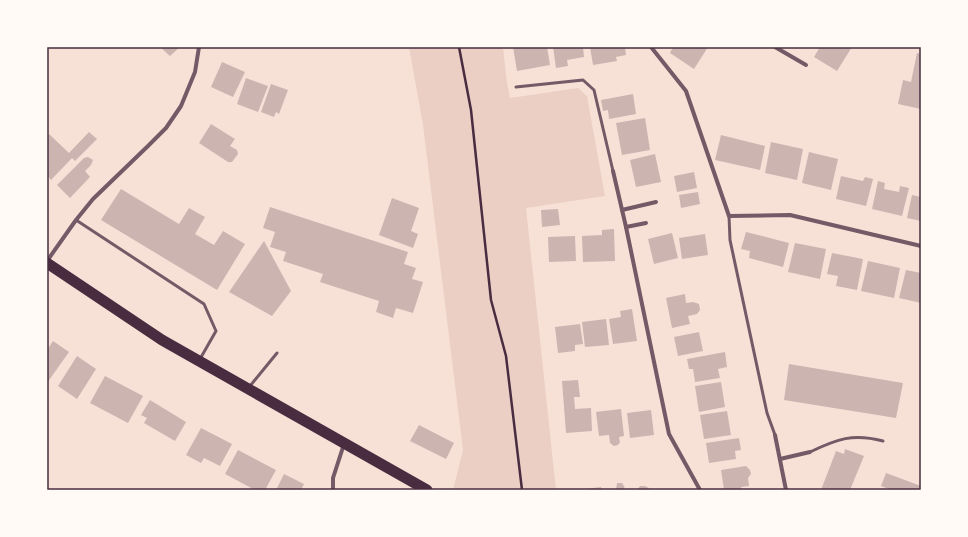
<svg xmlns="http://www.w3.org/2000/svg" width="968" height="537" font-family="Quicksand,sans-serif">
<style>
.green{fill:#ebcfc5}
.building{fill:#ccb4b1}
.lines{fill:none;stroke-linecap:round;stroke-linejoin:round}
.path{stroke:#4a2c40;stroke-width:2.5}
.service{stroke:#755966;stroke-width:3}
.minor{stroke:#755966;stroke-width:4}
.trunk{stroke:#4a2c40;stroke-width:11}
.neatline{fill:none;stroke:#4a2c40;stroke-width:1.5}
</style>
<rect width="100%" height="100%" fill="#f7e1d7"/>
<polygon class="green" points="409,47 503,47 507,83 510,98 578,88 587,96 605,196 526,208 556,490 453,490 463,450 423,125"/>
<g class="building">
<polygon points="160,47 180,47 170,56"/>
<polygon points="513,47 547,47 550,65 517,71"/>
<polygon points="553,47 583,47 584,57 567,60 568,66 556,68"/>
<polygon points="590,47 625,47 626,55 616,57 617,61 593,65"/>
<polygon points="673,47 708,47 694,69 670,53"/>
<polygon points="820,47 852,47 837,71 814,57"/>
<polygon points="917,53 921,54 921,109 898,104 903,80 911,82"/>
<polygon points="222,62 245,72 233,97 211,87"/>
<polygon points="246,78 268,86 258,112 237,104"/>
<polygon points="271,84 288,90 279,114 276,112 274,117 261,112"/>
<polygon points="633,94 636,114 609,119 608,110 603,111 601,100"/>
<polygon points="645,118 650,150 622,155 616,123"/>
<polygon points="211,124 235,139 230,146 237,150 238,154 232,162 228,162 199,143"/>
<polygon points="89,132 97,139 75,161 72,158 51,180 47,175 47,137 49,134 69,153"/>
<polygon points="721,135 765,146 760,170 715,160"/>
<polygon points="771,142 803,149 797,180 765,173"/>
<polygon points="809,152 838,159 831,190 802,183"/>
<polygon points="655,154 661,182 636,187 630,160"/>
<polygon points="88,157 93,160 91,165 85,171 90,177 70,198 57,185 84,158"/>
<polygon points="694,172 697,188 677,192 674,176"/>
<polygon points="841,176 863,181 865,177 873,179 866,206 836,199"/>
<polygon points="878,181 885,183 884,189 899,192 900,186 909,188 902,216 872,209"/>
<polygon points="121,189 179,224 189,208 205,217 195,234 214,245 223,231 245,244 217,290 101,220"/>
<polygon points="698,192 700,204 681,208 679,195"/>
<polygon points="912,195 921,197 921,221 907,218"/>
<polygon points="392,198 419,208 411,231 418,234 413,248 379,235"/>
<polygon points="270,207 408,252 404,264 416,268 412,279 423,282 413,313 396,308 393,318 376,312 379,301 320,282 323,274 283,261 286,252 270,247 275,232 263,228"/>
<polygon points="558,209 560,225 542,227 541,210"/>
<polygon points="614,229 615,261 583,262 582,236 602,235 602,230"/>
<polygon points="746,232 789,243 783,267 749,258 750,251 741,249"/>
<polygon points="672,233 678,258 654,264 648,239"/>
<polygon points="705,234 708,255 682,259 679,238"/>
<polygon points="575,236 576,261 549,262 548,237"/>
<polygon points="264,241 291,291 272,316 229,292"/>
<polygon points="795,243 826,249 820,279 788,272"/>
<polygon points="832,253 863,259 857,290 836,286 838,276 827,274"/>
<polygon points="868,261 900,268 894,298 861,291"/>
<polygon points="906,270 921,273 921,303 899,298"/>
<polygon points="685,294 686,303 693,302 699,304 700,310 697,314 688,316 690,324 672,328 666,298"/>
<polygon points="632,309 637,341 613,344 609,319 621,317 620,311"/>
<polygon points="606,319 609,345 585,347 582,322"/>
<polygon points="580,324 583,344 575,345 575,351 558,353 555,327"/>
<polygon points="699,332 703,351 678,356 674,337"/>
<polygon points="53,341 69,352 47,383 47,350"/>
<polygon points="725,352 727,367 718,369 720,378 695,382 693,369 689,369 687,359"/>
<polygon points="77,356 96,369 77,399 58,386"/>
<polygon points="789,364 903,383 896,418 784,400"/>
<polygon points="105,376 143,396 128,423 90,403"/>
<polygon points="578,380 580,397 574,397 575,409 591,408 592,431 566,433 562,381"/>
<polygon points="721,382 725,407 699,412 695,386"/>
<polygon points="150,400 186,422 175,441 144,423 147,418 141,415"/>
<polygon points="621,409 624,436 619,437 620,442 618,445 614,446 610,443 609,435 599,436 596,412"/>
<polygon points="651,410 654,435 630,438 627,413"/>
<polygon points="727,411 731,435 704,439 700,415"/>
<polygon points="419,425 454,443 446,459 410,441"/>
<polygon points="201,428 232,444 220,466 204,458 201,463 186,455"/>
<polygon points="739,438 741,450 735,451 736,459 709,463 706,443"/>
<polygon points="845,449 864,456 850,490 821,490 836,451 844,454"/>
<polygon points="238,450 276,470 265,490 255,490 225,474"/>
<polygon points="746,466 750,470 751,474 748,478 749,486 741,487 742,490 724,490 721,470"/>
<polygon points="886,473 921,486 921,490 891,490 881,486"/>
<polygon points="284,474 304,484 301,490 276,490"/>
<polygon points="617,483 622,483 624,486 625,490 616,490"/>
<polygon points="640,486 645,486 649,488 649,490 637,490"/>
<polygon points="601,487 602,490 585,490 585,489"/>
</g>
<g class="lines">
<polyline class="path" points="459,47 471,110 491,300 506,356 522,490"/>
<g class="service">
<polyline points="516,87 583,80 594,90 613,171"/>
<polyline points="729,216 730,240 767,413 775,435"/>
<polyline points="76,220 204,304 216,331 200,359"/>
<polyline points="250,386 277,353"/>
<path d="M810 452C837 439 853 433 883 441"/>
</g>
<g class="minor">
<polyline points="651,47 686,91 729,216 790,215 921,246"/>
<polyline points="775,47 806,65"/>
<polyline points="613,171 626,227 669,434 700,490"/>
<polyline points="622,210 656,202"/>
<polyline points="626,227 646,223"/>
<polyline points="47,261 76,220 93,199 148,146 166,128 181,106 195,72 199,47"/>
<polyline points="775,435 786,490"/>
<polyline points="780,459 810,452"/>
<polyline points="333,490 333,478 344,444"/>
</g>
<polyline class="trunk" points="47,263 162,340 427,490"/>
</g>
<rect width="968" height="537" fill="none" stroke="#fffaf5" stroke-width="96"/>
<rect x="48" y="48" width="872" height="441" class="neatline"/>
</svg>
